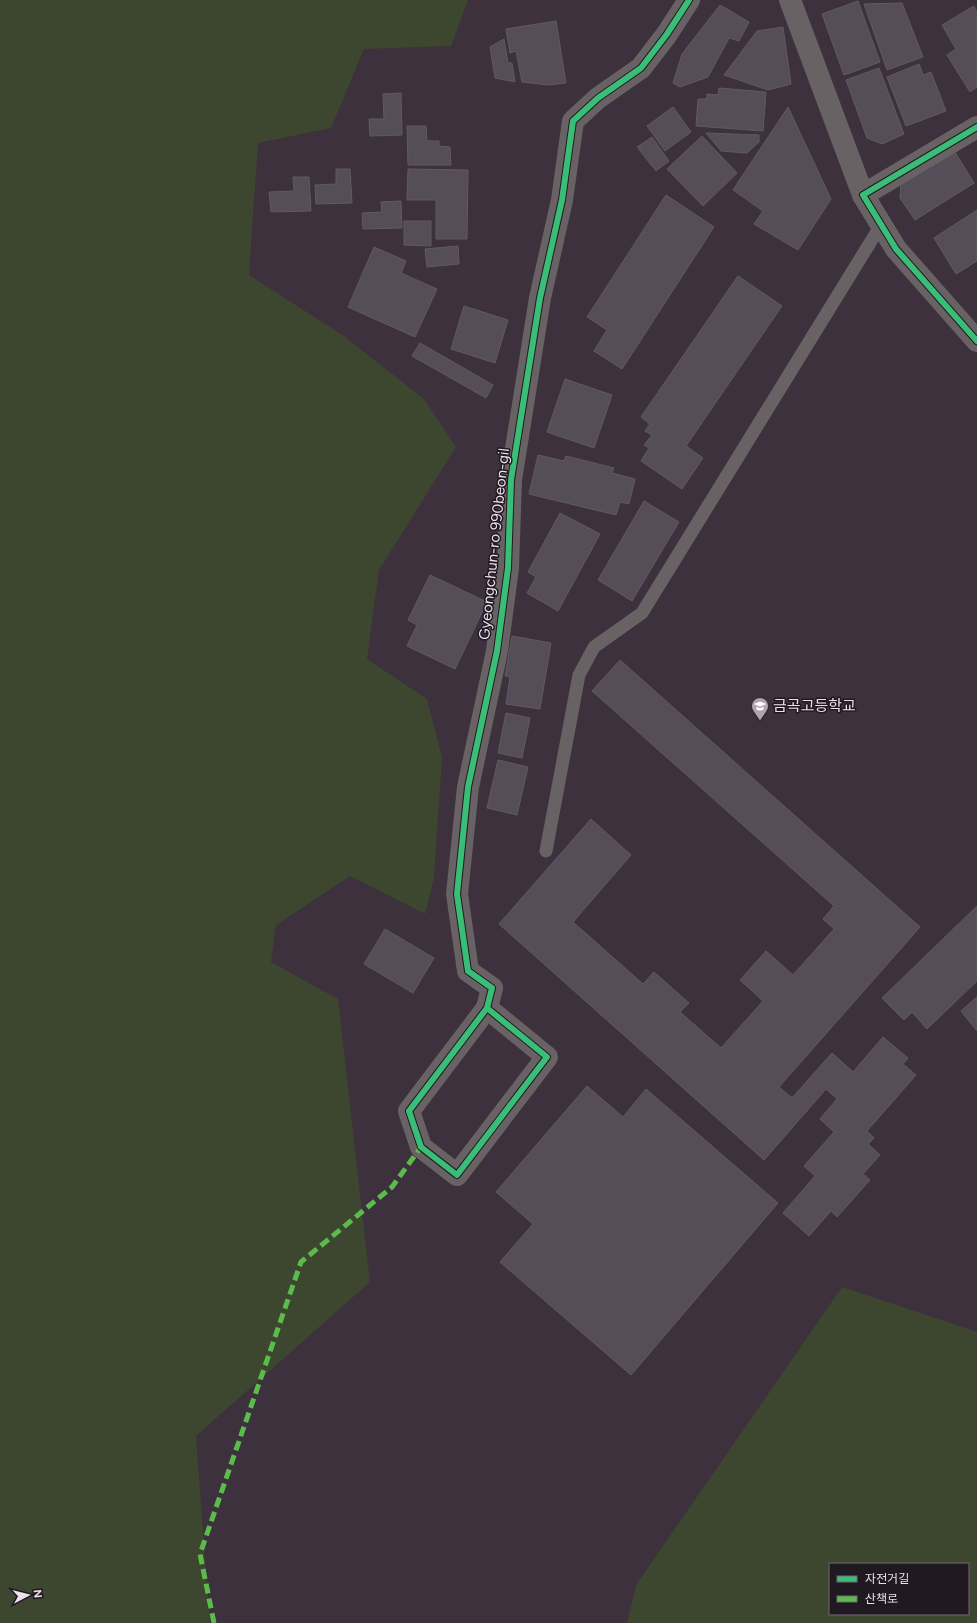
<svg xmlns="http://www.w3.org/2000/svg" width="977" height="1623" font-family="Figtree,'Noto Sans KR',sans-serif">
<style>
.green{fill:#3d462f;fill-rule:evenodd}
.building{fill:#554d57;stroke:#625a63}
.lines{fill:none;stroke-linecap:round;stroke-linejoin:round}
.service{stroke:#686264;stroke-width:13}
.minor{stroke:#686264;stroke-width:22}
.quiet{stroke:#5cbc4b;stroke-width:5;stroke-dasharray:10 5;stroke-linecap:butt}
.cycleway-casing{stroke:#211921;stroke-width:8}
.cycleway{stroke:#3abd76;stroke-width:6}
.labels{text-anchor:middle;stroke-width:3;stroke-linejoin:round;paint-order:stroke}
.street-label{font-size:15px;fill:#ede0ec;stroke:#211921}
.poi-label{font-size:15px;fill:#ede0ec;stroke:#211921;text-anchor:start}
</style>
<rect width="100%" height="100%" fill="#3c313c"/>
<g class="green">
<polygon points="0,0 468,0 451,46 364,49 331,128 258,143 249,275 344,336 424,399 456,447 379,570 367,659 427,699 442,757 434,878 425,914 350,876 276,925 271,962 338,999 370,1282 196,1436 210,1623 0,1623"/>
<path d="M842 1287 977 1332V1623H627L636 1585ZM830 1564H968V1614H830Z"/>
</g>
<g class="building">
<polygon points="858,1 880,62 844,75 822,14"/>
<polygon points="902,3 923,57 887,70 864,4"/>
<polygon points="720,5 749,22 739,41 729,38 708,77 680,87 673,83 682,54"/>
<polygon points="974,6 977,12 977,87 970,92 947,55 956,49 942,25"/>
<polygon points="556,21 566,83 549,85 522,82 516,51 510,53 506,29"/>
<polygon points="783,27 791,84 768,90 724,75 757,31"/>
<polygon points="504,39 508,63 512,63 515,82 495,78 490,47"/>
<polygon points="919,64 923,75 931,72 946,111 906,126 887,77"/>
<polygon points="879,68 904,134 882,144 867,138 846,80"/>
<polygon points="719,88 766,92 763,131 696,126 698,99 707,99 707,94 718,95"/>
<polygon points="401,93 402,135 370,136 369,119 384,119 383,94"/>
<polygon points="673,107 691,132 665,151 647,126"/>
<polygon points="788,107 831,199 798,250 754,224 763,211 733,190"/>
<polygon points="407,126 426,126 427,141 439,141 439,146 450,147 451,165 408,165"/>
<polygon points="706,133 759,135 759,142 747,153 721,151"/>
<polygon points="702,136 737,173 703,206 667,169"/>
<polygon points="652,137 669,161 656,171 637,147"/>
<polygon points="953,149 974,183 915,220 900,198 901,182"/>
<polygon points="336,169 350,169 352,203 316,204 315,185 336,184"/>
<polygon points="408,169 468,170 467,239 436,239 436,200 407,200"/>
<polygon points="293,177 309,177 311,211 271,212 269,192 294,191"/>
<polygon points="666,195 714,227 622,369 594,351 607,330 587,317"/>
<polygon points="401,201 402,228 363,229 362,213 382,212 381,202"/>
<polygon points="977,210 977,261 956,274 934,238"/>
<polygon points="404,221 431,221 431,246 404,245"/>
<polygon points="458,246 459,264 427,267 425,249"/>
<polygon points="374,247 406,261 401,273 437,289 415,337 348,307"/>
<polygon points="738,276 782,306 686,446 703,458 682,489 641,461 649,448 644,445 652,435 645,431 650,424 641,417"/>
<polygon points="464,306 508,320 495,363 451,349"/>
<polygon points="420,343 493,385 486,398 412,356"/>
<polygon points="565,379 612,395 594,448 547,432"/>
<polygon points="538,455 564,461 566,456 614,468 612,473 635,479 629,504 620,502 616,515 529,494"/>
<polygon points="644,501 679,522 632,601 598,580"/>
<polygon points="560,513 600,534 558,611 527,593 536,577 528,572"/>
<polygon points="430,575 487,602 455,669 407,646 417,625 408,620"/>
<polygon points="512,636 551,643 540,709 506,704 510,677 505,676"/>
<polygon points="620,660 920,927 779,1087 792,1098 832,1053 853,1072 883,1037 908,1058 903,1064 916,1075 867,1131 874,1138 868,1144 880,1155 863,1174 870,1180 837,1217 831,1211 809,1236 783,1213 815,1176 804,1166 834,1132 820,1119 837,1099 826,1089 764,1160 499,924 591,819 631,855 573,922 643,984 654,972 689,1003 680,1012 721,1048 763,1001 740,980 766,951 793,975 834,929 823,919 834,906 592,691"/>
<polygon points="506,713 530,718 522,758 498,753"/>
<polygon points="498,760 528,767 517,815 487,808"/>
<polygon points="977,906 977,981 927,1029 912,1012 904,1020 882,998"/>
<polygon points="385,929 434,958 413,993 364,964"/>
<polygon points="977,997 977,1031 961,1011"/>
<polygon points="587,1086 623,1117 646,1089 778,1203 631,1375 500,1262 533,1224 496,1192"/>
</g>
<g class="lines">
<polyline class="service" points="546,851 579,675 594,647 642,613 881,225"/>
<g class="minor">
<polyline points="790,0 863,195"/>
<polyline points="977,127 863,195 896,249 977,341"/>
<polyline points="487,1008 547,1057 457,1175 421,1147 409,1111 487,1008 492,988 468,971 457,894 468,787 497,651 508,568 511,480 540,298 562,200 573,121 598,98 641,68 667,34 689,0"/>
</g>
<polyline class="quiet" points="214,1623 200,1554 301,1262 392,1187 421,1147"/>
<defs>
<g id="cycleway">
<polyline points="977,127 863,195 896,249 977,341"/>
<polyline points="487,1008 547,1057 457,1175 421,1147 409,1111 487,1008 492,988 468,971 457,894 468,787 497,651 508,568 511,480 540,298 562,200 573,121 598,98 641,68 667,34 689,0"/>
</g>
</defs>
<use href="#cycleway" class="cycleway-casing"/>
<use href="#cycleway" class="cycleway"/>
</g>
<defs>
<symbol id="school-pin" viewBox="-11 -11 22 30"><path d="M0 17L-7.5 6A9.5 9.5 0 1 1 7.5 6Z" fill="#afa3ae" stroke="#211921"/><path d="M0-5L7-2L0 1L-7-2ZM-4 1L0 2.5L4 1V4Q0 6-4 4Z" fill="#fff"/></symbol>
</defs>
<g fill-rule="evenodd">
<use href="#school-pin" x="750" y="696" width="20" height="27"/>
</g>
<g class="labels">
<g class="street-label">
<text transform="translate(494 544) rotate(-84)" y="5">Gyeongchun-ro 990beon-gil</text>
</g>
<g class="poi-label">
<text x="773" y="711">금곡고등학교</text>
</g>
</g>
<rect x="829" y="1563" width="140" height="52" fill="#211921" stroke="#736972"/>
<rect x="837" y="1576" width="20" height="6" fill="#3abd76" stroke="#736972"/>
<text x="865" y="1583" font-size="12" fill="#ede0ec">자전거길</text>
<rect x="837" y="1596" width="20" height="6" fill="#5cbc4b" stroke="#736972"/>
<text x="865" y="1603" font-size="12" fill="#ede0ec">산책로</text>
<g transform="translate(28 1595) rotate(83)" stroke="#211921" stroke-width="3" paint-order="stroke">
<path d="M0-3L7 15L0 10L-7 15Z" fill="#ede0ec"/>
<text y="-6" font-size="11" font-weight="bold" text-anchor="middle" fill="#ede0ec">N</text>
</g>
</svg>
